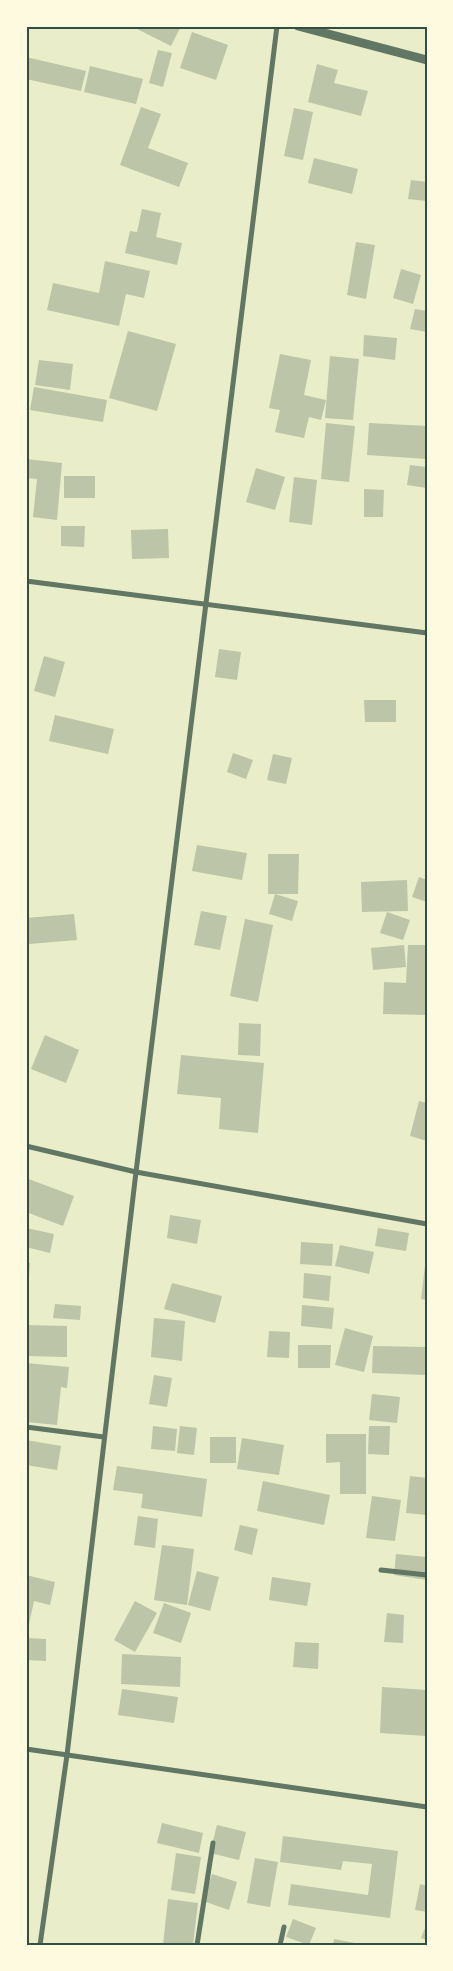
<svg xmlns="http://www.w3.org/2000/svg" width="453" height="1971" font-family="'Space Grotesk',sans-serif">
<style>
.building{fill:#bcc5a7}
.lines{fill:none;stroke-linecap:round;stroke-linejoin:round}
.minor{stroke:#617663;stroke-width:5}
.tertiary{stroke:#617663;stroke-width:9}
.neatline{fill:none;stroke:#344e41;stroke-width:2}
</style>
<rect width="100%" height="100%" fill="#e9edc9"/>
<g class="building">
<polygon points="131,26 181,26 171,46"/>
<polygon points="192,32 228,45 216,80 180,68"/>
<polygon points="158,50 172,53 163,87 149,83"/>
<polygon points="26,57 86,71 81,91 26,79"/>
<polygon points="317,64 338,70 334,83 368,91 361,116 308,102"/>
<polygon points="90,66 143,79 136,104 84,92"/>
<polygon points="141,107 161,114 148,148 188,163 179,187 120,165"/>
<polygon points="294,108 313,112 303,160 284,156"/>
<polygon points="314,158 358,169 352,194 308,183"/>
<polygon points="411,180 427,182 427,201 408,199"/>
<polygon points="142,209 161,213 156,237 182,243 177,265 125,253 130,231 137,232"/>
<polygon points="356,242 375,245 366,299 347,295"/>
<polygon points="105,261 150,271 144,298 126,294 119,326 47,310 53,283 99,293"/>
<polygon points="401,269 421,275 413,304 393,298"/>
<polygon points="415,309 427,311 427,332 410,329"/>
<polygon points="128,331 176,344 157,411 109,398"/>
<polygon points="364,335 397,338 395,360 363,356"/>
<polygon points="280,354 311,360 304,395 326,400 321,420 309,417 304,438 275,432 280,410 269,408"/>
<polygon points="330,356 359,359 353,420 325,418"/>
<polygon points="39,360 73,364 70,390 35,385"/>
<polygon points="34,387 107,400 103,422 30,410"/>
<polygon points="326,423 355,426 349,482 321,479"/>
<polygon points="369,423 427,426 427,459 367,455"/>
<polygon points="26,459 62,463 57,520 33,517 37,479 26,478"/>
<polygon points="410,465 427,467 427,488 407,485"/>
<polygon points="256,468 285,477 275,510 246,502"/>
<rect x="64" y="476" width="31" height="22"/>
<polygon points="294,477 317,480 312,525 289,522"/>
<polygon points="364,489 384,490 383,517 364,517"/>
<polygon points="61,526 85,526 84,547 61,546"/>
<polygon points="168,529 169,558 132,559 131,530"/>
<polygon points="219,649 241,652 237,680 215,677"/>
<polygon points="44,656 65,662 55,697 34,691"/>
<polygon points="364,700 396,700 396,722 365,722"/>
<polygon points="55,715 114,729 108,754 49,741"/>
<polygon points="233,753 253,760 246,779 227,772"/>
<polygon points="273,754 292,758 286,784 267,780"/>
<polygon points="197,845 247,853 242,880 192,871"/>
<polygon points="268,854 299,854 298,894 268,894"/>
<polygon points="419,877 427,880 427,902 412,897"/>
<polygon points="407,880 408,911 362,912 361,882"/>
<polygon points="275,894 298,901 292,921 269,914"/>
<polygon points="201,911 227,916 220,950 194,945"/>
<polygon points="387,912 410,920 403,940 380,933"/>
<polygon points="74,914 77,940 29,944 26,918"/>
<polygon points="245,919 273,925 258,1002 230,996"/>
<polygon points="404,945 406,967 373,970 371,948"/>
<polygon points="408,945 427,945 427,1015 383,1014 384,982 406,983"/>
<polygon points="239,1023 261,1024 260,1056 238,1055"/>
<polygon points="45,1035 79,1050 66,1083 31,1069"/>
<polygon points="181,1055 264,1063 258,1133 219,1129 221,1098 177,1094"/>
<polygon points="419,1101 427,1103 427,1141 410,1136"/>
<polygon points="26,1178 74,1196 63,1226 26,1212"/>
<polygon points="170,1215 201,1220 197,1244 167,1238"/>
<polygon points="26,1228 54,1234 50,1253 26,1247"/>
<polygon points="378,1228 409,1233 406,1251 375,1246"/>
<polygon points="301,1242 333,1244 332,1266 300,1264"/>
<polygon points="340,1245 374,1252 369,1274 335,1266"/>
<polygon points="26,1262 30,1263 28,1289 26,1289"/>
<polygon points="425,1266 427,1267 427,1300 421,1299"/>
<polygon points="304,1273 331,1276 329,1301 303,1298"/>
<polygon points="172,1283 222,1296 215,1323 164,1309"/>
<polygon points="55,1304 81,1306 80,1320 53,1318"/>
<polygon points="302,1305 334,1308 332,1329 301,1326"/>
<polygon points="154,1318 185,1321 182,1361 151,1357"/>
<polygon points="26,1325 67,1326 67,1357 26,1356"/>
<polygon points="345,1328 373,1336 364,1372 335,1365"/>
<polygon points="269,1331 290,1332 289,1358 267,1357"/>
<polygon points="298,1345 331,1345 330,1368 298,1368"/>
<polygon points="373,1346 427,1347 427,1375 372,1373"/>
<polygon points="26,1363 69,1367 67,1388 61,1387 57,1425 26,1422"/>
<polygon points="154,1375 172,1378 167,1407 149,1404"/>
<polygon points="372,1394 400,1397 397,1423 369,1420"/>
<polygon points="153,1426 177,1429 175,1451 151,1449"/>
<polygon points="180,1426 197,1428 194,1455 177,1453"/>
<polygon points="369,1426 390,1426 389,1455 368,1454"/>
<polygon points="326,1434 366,1434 366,1494 340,1494 340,1462 326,1463"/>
<rect x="210" y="1437" width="26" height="26"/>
<polygon points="242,1438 284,1445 279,1475 237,1469"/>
<polygon points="26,1440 61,1446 57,1470 26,1465"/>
<polygon points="117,1466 207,1479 202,1517 141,1508 143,1494 113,1490"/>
<polygon points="410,1476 427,1478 427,1515 406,1513"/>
<polygon points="263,1481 330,1495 324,1525 257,1511"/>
<polygon points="372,1496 401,1500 395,1541 366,1538"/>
<polygon points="138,1516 158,1519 155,1548 134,1545"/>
<polygon points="240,1525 258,1529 252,1555 234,1550"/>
<polygon points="162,1545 194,1549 187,1605 154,1600"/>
<polygon points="396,1554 427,1557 427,1580 394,1575"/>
<polygon points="197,1571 219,1577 210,1611 188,1605"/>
<polygon points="26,1575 55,1582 50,1605 34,1601 29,1624 26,1624"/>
<polygon points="272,1577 311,1583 307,1606 269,1600"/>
<polygon points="135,1601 157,1613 135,1652 114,1640"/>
<polygon points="164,1603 191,1613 181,1643 153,1633"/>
<polygon points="387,1613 404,1615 403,1643 384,1642"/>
<polygon points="26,1638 46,1639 46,1661 26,1660"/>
<polygon points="295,1642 319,1643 318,1669 293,1667"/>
<polygon points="122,1654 181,1657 180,1687 121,1684"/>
<polygon points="382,1687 427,1690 427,1736 380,1733"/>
<polygon points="122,1689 178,1697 174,1723 118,1715"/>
<polygon points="162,1823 203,1833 199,1853 157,1843"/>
<polygon points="217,1825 246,1832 239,1860 210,1853"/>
<polygon points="283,1836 398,1851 390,1918 288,1905 291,1884 368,1895 372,1864 343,1861 341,1870 280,1862"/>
<polygon points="176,1853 201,1857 195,1894 171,1890"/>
<polygon points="255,1858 278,1862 270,1907 247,1903"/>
<polygon points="212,1874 237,1882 229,1910 203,1901"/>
<polygon points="420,1884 427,1886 427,1912 415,1910"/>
<polygon points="168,1899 198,1903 193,1945 163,1945"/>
<polygon points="293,1919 316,1928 309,1945 286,1937"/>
<polygon points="427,1923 427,1940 421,1938"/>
<polygon points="334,1939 360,1944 360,1945 333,1945"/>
</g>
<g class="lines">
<g class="minor">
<polyline points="26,581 427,633"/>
<polyline points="26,1146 136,1172 427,1224"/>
<polyline points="26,1427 104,1437"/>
<polyline points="381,1570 427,1575"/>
<polyline points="26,1749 427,1807"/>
<polyline points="40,1945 67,1755 136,1172 277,26"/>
<polyline points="197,1945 213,1843"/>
<polyline points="280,1945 284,1927"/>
</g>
<polyline class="tertiary" points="298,26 427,60"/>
</g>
<rect width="453" height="1971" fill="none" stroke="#fefae0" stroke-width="55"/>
<rect x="28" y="28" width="398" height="1916" class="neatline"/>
</svg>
